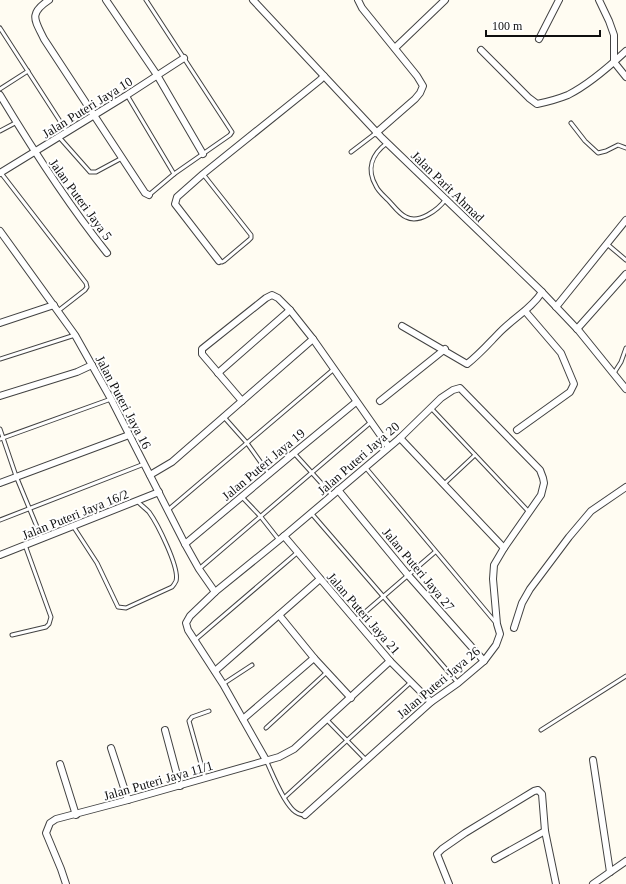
<svg xmlns="http://www.w3.org/2000/svg" width="626" height="884" font-family="Georgia,serif">
<style>
.lines{fill:none;stroke-linecap:round;stroke-linejoin:round}
.service-casing{stroke:#424242;stroke-width:5}
.minor-casing{stroke:#424242;stroke-width:8}
.service{stroke:#fff;stroke-width:3}
.minor{stroke:#fff;stroke-width:6}
.labels{text-anchor:middle;stroke-width:4;stroke-linejoin:round;paint-order:stroke}
.street-label{font-size:13px;fill:#0f0f0f;stroke:#fff}
</style>
<rect width="100%" height="100%" fill="#fffcf2"/>
<g class="lines">
<defs>
<g id="service">
<polyline points="146,0 232,132 230,135 174,174 149,195"/>
<polyline points="0,28 67,132"/>
<polyline points="0,89 28,71"/>
<polyline points="127,95 174,174"/>
<polyline points="571,123 585,141 598,153 606,151 618,145 626,148"/>
<polyline points="0,131 17,122"/>
<polyline points="59,137 90,172 96,172 122,158"/>
<path d="M387 143C372 154 366 169 376 186 378 191 384 196 388 200 393 205 399 214 406 217 419 224 438 210 446 199"/>
<polyline points="351,152 376,133"/>
<polyline points="1,173 86,283 87,287 85,290 58,311"/>
<polyline points="203,174 251,235 251,238 249,240 224,261 222,262 219,261"/>
<polyline points="607,244 626,260"/>
<polyline points="0,359 75,335"/>
<polyline points="614,373 621,362 626,348"/>
<polyline points="431,408 529,512"/>
<polyline points="223,416 247,443 269,474"/>
<polyline points="0,429 16,476 42,539"/>
<polyline points="0,439 111,399"/>
<polyline points="294,453 332,495"/>
<polyline points="366,468 496,623"/>
<polyline points="444,484 475,455"/>
<polyline points="242,497 261,517 279,540"/>
<polyline points="168,510 334,369"/>
<polyline points="312,514 458,683"/>
<polyline points="0,520 144,464"/>
<path d="M73 526 97 563 118 607 126 608 172 587C173 586 175 583 176 581 180 568 157 523 149 512 145 508 141 505 137 501"/>
<polyline points="199,569 371,422"/>
<polyline points="356,620 435,552"/>
<polyline points="12,635 46,627 49,624 51,617 25,545"/>
<polyline points="195,640 298,552"/>
<polyline points="223,684 252,665"/>
<polyline points="327,720 366,760"/>
<polyline points="266,728 327,672"/>
<polyline points="541,730 626,676"/>
<path d="M266 760C273 775 282 799 293 810 297 814 300 815 305 815"/>
<polyline points="205,778 189,721 192,717 209,711"/>
<polyline points="285,797 411,682"/>
</g>
<g id="minor">
<path d="M49 0C28 14 35 20 44 39L145 193 149 195"/>
<polyline points="106,0 157,75 203,154"/>
<polyline points="253,0 382,138 542,292 579,331 626,389"/>
<polyline points="358,0 362,8 417,76 423,86 420,93 415,99 376,133"/>
<polyline points="599,0 609,21 614,35 614,62 626,77"/>
<polyline points="539,39 559,0"/>
<polyline points="395,48 445,0"/>
<path d="M481 50 529 98 537 104C547 102 558 99 568 95 586 86 611 65 626 51"/>
<path d="M0 95C33 150 67 203 107 253"/>
<polyline points="0,173 127,95 184,58"/>
<polyline points="0,231 75,335 111,399 185,544 199,569 215,592"/>
<polyline points="219,261 175,204 177,197 203,174 320,80 324,76"/>
<polyline points="556,307 626,220"/>
<polyline points="0,323 54,305"/>
<path d="M402 326 467 364C480 354 490 342 501 331 515 317 532 308 542 292"/>
<polyline points="577,329 626,274"/>
<polyline points="218,373 290,310"/>
<polyline points="0,396 77,372 92,365"/>
<polyline points="242,401 202,354 202,349 266,298 272,295 278,298 290,310 313,339 388,446"/>
<polyline points="380,401 445,349"/>
<polyline points="517,430 570,392 574,384 561,353 525,311"/>
<polyline points="400,438 504,548"/>
<polyline points="150,475 172,462 313,339"/>
<polyline points="0,483 129,435"/>
<polyline points="338,490 408,575 484,661"/>
<polyline points="284,536 390,661 431,702"/>
<polyline points="185,544 294,453 356,402"/>
<polyline points="0,555 159,492"/>
<polyline points="279,615 314,658 351,698"/>
<polyline points="514,628 522,603 530,589 569,537 591,511 626,487"/>
<polyline points="215,671 320,579"/>
<polyline points="243,719 314,658"/>
<polyline points="165,730 180,786"/>
<polyline points="111,748 128,800"/>
<polyline points="266,760 223,684 188,630 186,623 190,616 215,592 284,536 400,438 441,398 453,390 460,388 540,470 543,478 544,483 541,495 504,548 494,565 493,579 497,624 500,634 496,645 484,661 458,683 431,702 305,815"/>
<polyline points="593,760 610,872"/>
<polyline points="60,764 76,815"/>
<polyline points="495,859 545,831"/>
<polyline points="66,884 61,869 46,833 50,823 56,819 128,800 279,757 294,749 390,661"/>
<polyline points="449,884 437,854 442,849 465,833 534,791 538,790 542,794 545,831 556,884"/>
<polyline points="593,884 626,861"/>
</g>
</defs>
<use href="#service" class="service-casing"/>
<use href="#minor" class="minor-casing"/>
<use href="#service" class="service"/>
<use href="#minor" class="minor"/>
</g>
<g class="labels">
<g class="street-label">
<text transform="translate(87 107) rotate(-32)" y="5">Jalan Puteri Jaya 10</text>
<text transform="translate(448 186) rotate(44)" y="5">Jalan Parit Ahmad</text>
<text transform="translate(81 199) rotate(54)" y="5">Jalan Puteri Jaya 5</text>
<text transform="translate(124 402) rotate(62)" y="5">Jalan Puteri Jaya 16</text>
<text transform="translate(358 458) rotate(-41)" y="5">Jalan Puteri Jaya 20</text>
<text transform="translate(263 464) rotate(-40)" y="5">Jalan Puteri Jaya 19</text>
<text transform="translate(75 514) rotate(-22)" y="5">Jalan Puteri Jaya 16/2</text>
<text transform="translate(419 569) rotate(50)" y="5">Jalan Puteri Jaya 27</text>
<text transform="translate(364 613) rotate(49)" y="5">Jalan Puteri Jaya 21</text>
<text transform="translate(438 682) rotate(-40)" y="5">Jalan Puteri Jaya 26</text>
<text transform="translate(158 780) rotate(-16)" y="5">Jalan Puteri Jaya 11/1</text>
</g>
</g>
<path d="M486 30v6h114v-6" fill="none" stroke="#0f0f0f" stroke-width="2"/>
<text x="492" y="30" font-size="12" fill="#0f0f0f" stroke="#ffffff" stroke-width="3" paint-order="stroke">100 m</text>
</svg>
